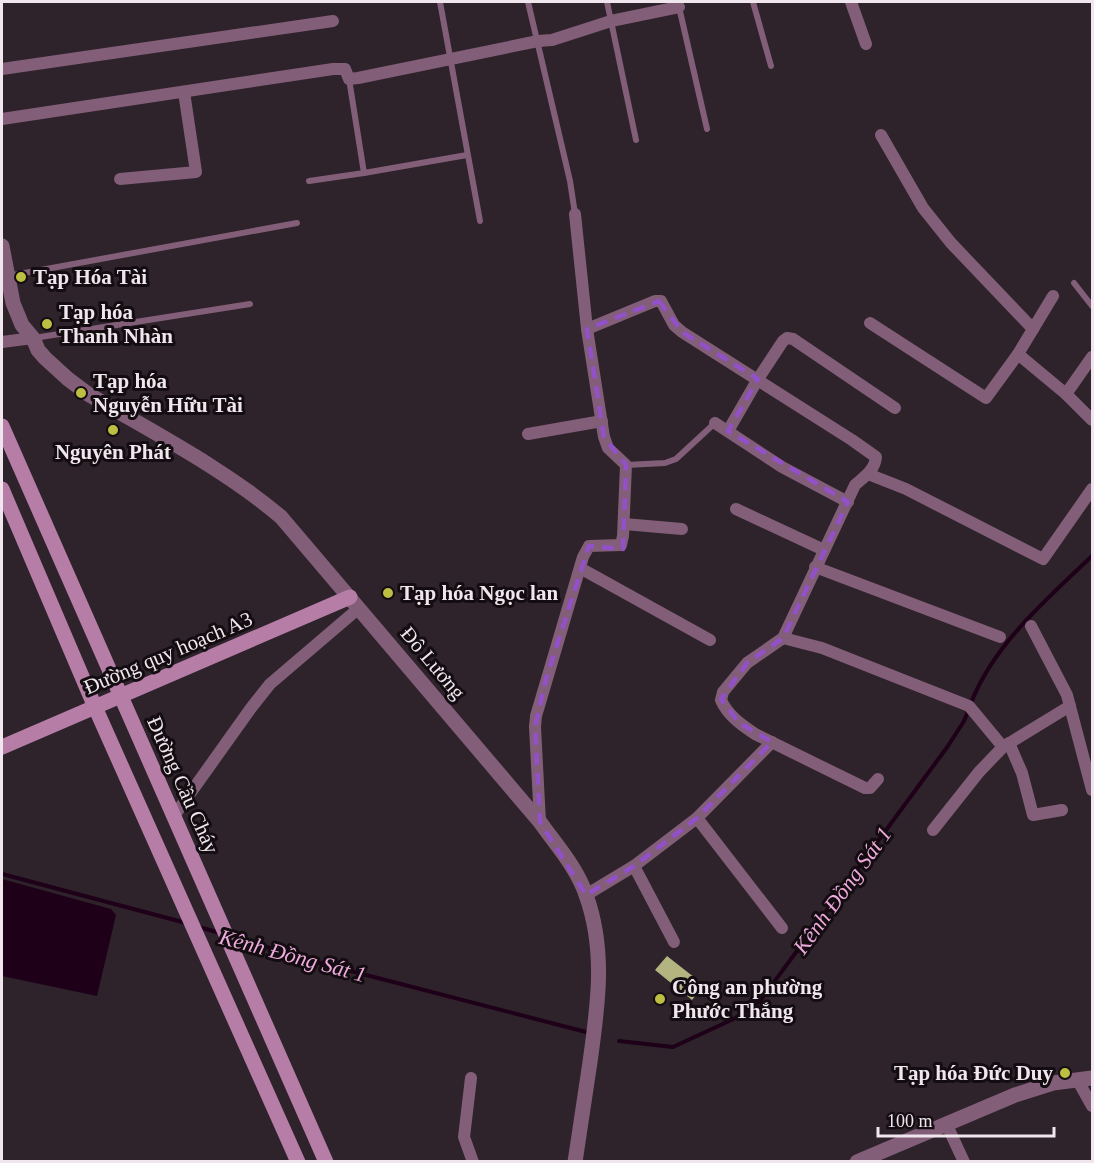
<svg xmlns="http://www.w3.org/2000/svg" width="1094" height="1163" font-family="'Times New Roman',serif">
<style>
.water{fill:#1f0019}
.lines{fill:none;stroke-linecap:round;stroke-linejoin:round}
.stream{stroke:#1f0019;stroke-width:4}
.building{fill:#b2b580}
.service{stroke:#825e78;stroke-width:6}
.minor{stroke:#825e78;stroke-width:12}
.tertiary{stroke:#825e78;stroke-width:15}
.secondary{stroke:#b67da7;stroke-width:15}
.marked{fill:none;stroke:#9251c8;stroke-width:4.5;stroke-dasharray:12 8;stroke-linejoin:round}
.poi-dot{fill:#bdbf43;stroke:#130d11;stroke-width:2}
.labels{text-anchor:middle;stroke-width:6;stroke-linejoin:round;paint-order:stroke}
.poi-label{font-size:21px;font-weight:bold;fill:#efe7ed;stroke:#130d11;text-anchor:start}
.street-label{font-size:21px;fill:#efe7ed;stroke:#130d11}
.water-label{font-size:22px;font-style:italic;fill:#efabdd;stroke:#130d11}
</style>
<rect width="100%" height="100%" fill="#2e222b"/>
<polygon class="water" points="2,879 111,909 116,915 97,996 2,976"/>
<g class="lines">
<g class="stream">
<path d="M971 703C994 644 1047 599 1092 556"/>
<polyline points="2,874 186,923"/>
<polyline points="199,927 220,933"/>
<polyline points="231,936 316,962 586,1032"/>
<polyline points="619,1041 673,1047 740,1016 760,1001 948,746 964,721 968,711"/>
</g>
</g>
<polygon class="building" points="667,956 704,985 692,1000 655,970"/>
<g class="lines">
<g class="service">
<polyline points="440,2 480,221"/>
<polyline points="528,2 570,181 575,214"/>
<polyline points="607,2 636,140"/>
<polyline points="753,2 771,66"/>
<polyline points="679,7 707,129"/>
<polyline points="364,173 467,155"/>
<polyline points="309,181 364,173 349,79"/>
<polyline points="8,276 297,223"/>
<polyline points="1074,283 1092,306"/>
<polyline points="34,338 250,304"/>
<polyline points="626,465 665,463 676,459 715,423"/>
</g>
<g class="minor">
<polyline points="851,2 866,44"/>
<polyline points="2,69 333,21"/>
<polyline points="2,119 333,69 345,69 349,79 358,78 538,41 552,40 611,21 679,7"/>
<polyline points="881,135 923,208 951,243 1033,329"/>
<polyline points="120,179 196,172 184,92"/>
<polyline points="870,323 986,398 1018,354 1053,296"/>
<path d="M587 329 655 301H661L674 325 682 332 852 440 876 457C875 470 864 477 855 485L783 638 747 663 723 692 721 700C728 716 742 725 755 734L865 788H870L878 779"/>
<polyline points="2,342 33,338"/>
<polyline points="1018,354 1066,394 1092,420"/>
<polyline points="1066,394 1092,357"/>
<polyline points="715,423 782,467 848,502"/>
<polyline points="728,431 758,379 783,341 787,338 793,339 895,408"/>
<polyline points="528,434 602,421"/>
<polyline points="868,474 906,489 1043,559 1092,489"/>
<polyline points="736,509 824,550"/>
<polyline points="624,524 682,529"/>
<polyline points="815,567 1000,637"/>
<polyline points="580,568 710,640"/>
<polyline points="1031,626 1067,695 1092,790"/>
<polyline points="783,638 822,648 969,706 1003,747"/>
<polyline points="1009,743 1022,773 1033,815 1062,810"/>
<polyline points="174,816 251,708 270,684 359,608"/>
<polyline points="697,818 782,928"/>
<polyline points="540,822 535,727 536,716 583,557 589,546 621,545 623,536 626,465 608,448 604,437 587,329 575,214"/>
<polyline points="933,830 979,772 1003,747 1070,706"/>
<polyline points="634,866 674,942"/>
<polyline points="586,895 634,866 697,818 772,742"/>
<polyline points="471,1078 464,1137 473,1162"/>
<polyline points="1077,1079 1092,1106"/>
<polyline points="946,1123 964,1162"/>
</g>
<g class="tertiary">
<path d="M2 246 13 303 22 325 33 338 38 350 45 358 68 379 88 394C154 433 223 468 281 517L540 822C557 846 577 868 586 895 606 950 598 1005 590 1062 585 1095 580 1128 575 1162"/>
<polyline points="857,1162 1015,1095 1053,1083 1092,1078"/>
</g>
<g class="secondary">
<polyline points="2,426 326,1162"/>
<polyline points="2,489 95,707 298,1162"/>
<polyline points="2,747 350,597"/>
</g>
</g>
<path class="marked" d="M659 301 682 332 758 379 728 431 848 502 783 638 747 663 721 699 739 723 772 742 697 818 634 866 586 895 540 822 535 727 546 679 589 546 623 549 626 465 604 437 587 329Z"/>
<g class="poi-dot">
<circle cx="21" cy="277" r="6"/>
<circle cx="47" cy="324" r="6"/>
<circle cx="81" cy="393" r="6"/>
<circle cx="113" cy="430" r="6"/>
<circle cx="388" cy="593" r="6"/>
<circle cx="660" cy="999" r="6"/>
<circle cx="1065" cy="1073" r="6"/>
</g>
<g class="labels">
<g class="poi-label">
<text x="33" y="284">Tạp Hóa Tài</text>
<text x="59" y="319">Tạp hóa<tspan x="59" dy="24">Thanh Nhàn</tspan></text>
<text x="93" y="388">Tạp hóa<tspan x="93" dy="24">Nguyễn Hữu Tài</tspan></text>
<text x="113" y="459" text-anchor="middle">Nguyên Phát</text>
<text x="400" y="600">Tạp hóa Ngọc lan</text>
<text x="672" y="994">Công an phường<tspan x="672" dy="24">Phước Thắng</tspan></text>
<text x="1053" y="1080" text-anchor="end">Tạp hóa Đức Duy</text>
</g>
<g class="street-label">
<text transform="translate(168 653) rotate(-23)" y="7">Đường quy hoạch A3</text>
<text transform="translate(433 663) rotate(50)" y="7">Đô Lương</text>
<text transform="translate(183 785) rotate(66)" y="7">Đường Cầu Cháy</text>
</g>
<g class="water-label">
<text transform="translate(842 890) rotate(-54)" y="8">Kênh Đồng Sát 1</text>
<text transform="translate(293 955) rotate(15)" y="8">Kênh Đồng Sát 1</text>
</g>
</g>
<rect width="1094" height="1163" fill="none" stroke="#efe7ed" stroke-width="6"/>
<path d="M878 1127v9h176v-9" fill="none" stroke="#efe7ed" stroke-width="3"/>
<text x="887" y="1127" font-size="18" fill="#efe7ed" stroke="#130d11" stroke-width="4.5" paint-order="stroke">100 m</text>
</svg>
